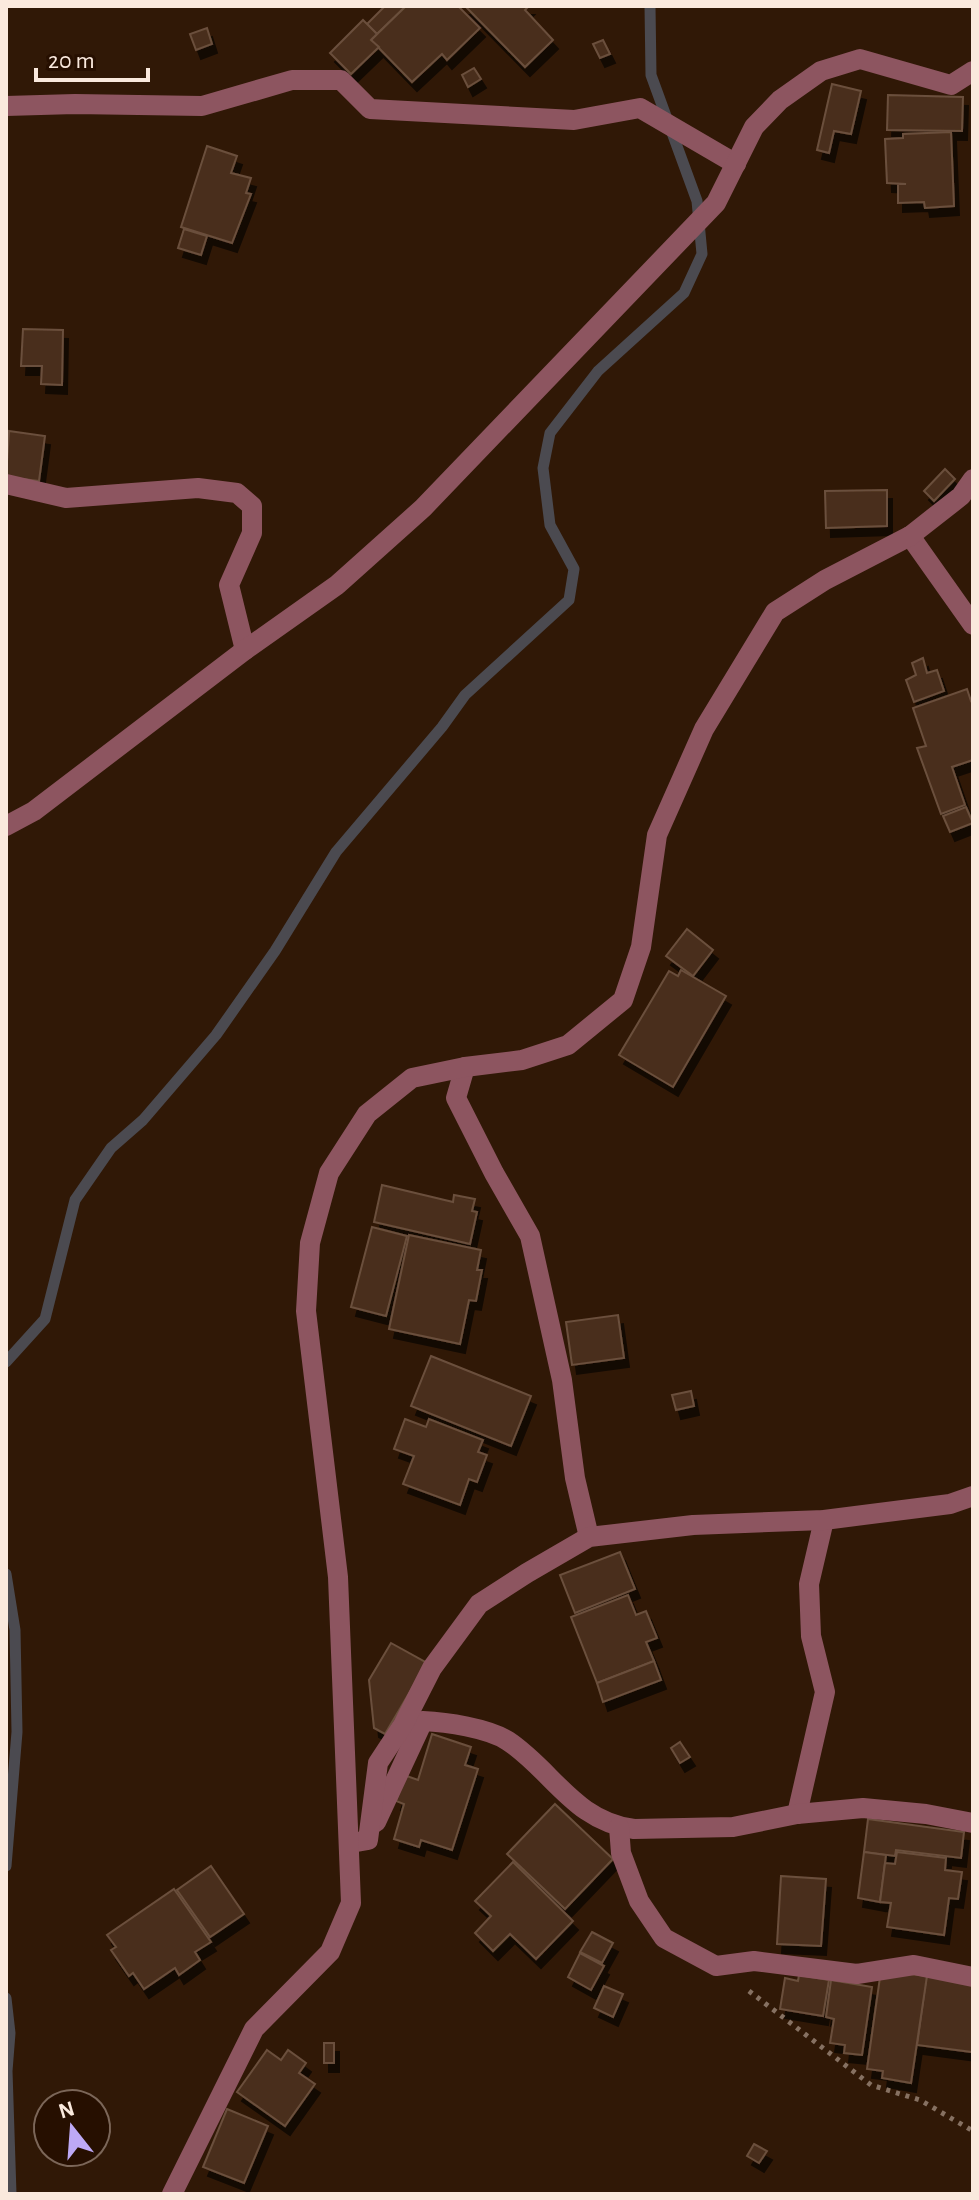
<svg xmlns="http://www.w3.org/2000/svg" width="979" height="2200" font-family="'Alegreya Sans',sans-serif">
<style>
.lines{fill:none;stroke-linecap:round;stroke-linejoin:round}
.stream{stroke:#4b4a50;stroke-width:11}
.building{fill:#4a2f1d;stroke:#6b4f3c;stroke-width:2;filter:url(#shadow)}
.path{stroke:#867162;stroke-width:5;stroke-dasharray:4 6;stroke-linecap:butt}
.minor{stroke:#8d5560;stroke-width:20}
</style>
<defs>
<filter id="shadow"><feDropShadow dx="5" dy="9" stdDeviation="0" flood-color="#0009"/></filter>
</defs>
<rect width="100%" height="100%" fill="#301806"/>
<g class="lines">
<g class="stream">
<polyline points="6,1362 45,1319 75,1200 111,1148 143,1120 216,1035 275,951 336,852 442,727 465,695 569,600 574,569 550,525 543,468 550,433 598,371 684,293 702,254 697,201 651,75 650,6"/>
<polyline points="6,1574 15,1630 17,1732 6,1866"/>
<polyline points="6,1998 10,2033 7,2071 11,2194"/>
</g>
</g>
<g class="building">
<polygon points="385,6 406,6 377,34 367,24"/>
<polygon points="406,6 458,6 480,28 447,60 442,54 412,82 371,40"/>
<polygon points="465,6 529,6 525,10 553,40 525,67"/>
<polygon points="363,20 377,34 371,40 379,47 351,74 330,53"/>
<polygon points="207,28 212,44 196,50 190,34"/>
<polygon points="603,40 610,54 600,58 593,44"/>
<polygon points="474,68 481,79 468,87 462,75"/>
<polygon points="832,84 861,91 851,134 834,131 829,153 817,150"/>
<polygon points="888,95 963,97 962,131 887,130"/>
<polygon points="951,132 954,206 925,208 924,202 898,203 898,184 906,184 887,183 885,139 903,138 903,134"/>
<polygon points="207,146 237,156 231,173 251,178 246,193 251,194 232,243 181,227"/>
<polygon points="184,229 207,236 201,255 178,248"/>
<polygon points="23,329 63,330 62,385 41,384 42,366 21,366"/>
<polygon points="9,431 45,436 39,481 6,477"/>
<polygon points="945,469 955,479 934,501 924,491"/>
<polygon points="887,490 887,526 826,528 825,491"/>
<polygon points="923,658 927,673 937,670 944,691 914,702 906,680 916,675 912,663"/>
<polygon points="967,689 971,701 973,700 973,760 952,767 965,805 941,814 917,748 926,746 913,708"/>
<polygon points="966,807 973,823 950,832 943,816"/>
<polygon points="687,929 713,950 693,976 666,956"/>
<polygon points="681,970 726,996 673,1087 619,1055 669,971 678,976"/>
<polygon points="382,1185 453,1202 454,1195 475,1199 472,1211 477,1212 470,1244 374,1222"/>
<polygon points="372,1227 407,1236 386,1316 351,1307"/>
<polygon points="409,1235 481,1250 477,1270 482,1270 476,1301 469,1300 460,1344 389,1329"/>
<polygon points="618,1315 624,1358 572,1365 566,1322"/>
<polygon points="431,1356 531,1396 511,1446 411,1406"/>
<polygon points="691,1391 694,1406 676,1410 672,1395"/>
<polygon points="405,1419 426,1427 429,1419 483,1440 478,1452 487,1455 477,1482 469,1479 460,1505 403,1484 414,1456 394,1449"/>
<polygon points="620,1552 635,1589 575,1613 560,1575"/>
<polygon points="628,1595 636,1615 646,1611 657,1638 646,1642 654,1661 597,1683 571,1617"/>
<polygon points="391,1643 427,1663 385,1734 374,1728 369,1680"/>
<polygon points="654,1661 661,1680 603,1702 597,1683"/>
<polygon points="432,1734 471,1747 465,1765 478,1769 452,1850 421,1840 419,1847 394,1839 404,1804 396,1801 404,1775 418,1780"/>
<polygon points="680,1742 690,1757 680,1763 671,1748"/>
<polygon points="555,1804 613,1859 565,1909 507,1854"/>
<polygon points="868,1819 964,1832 961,1858 896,1850 895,1856 864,1852"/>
<polygon points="864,1852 886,1855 880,1902 858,1898"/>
<polygon points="897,1852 946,1858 945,1870 962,1872 958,1899 949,1898 944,1935 887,1927 891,1903 880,1902 885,1863 895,1864"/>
<polygon points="513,1862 573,1921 536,1959 510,1934 493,1951 475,1933 491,1916 475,1901"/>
<polygon points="211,1866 244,1914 210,1937 177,1890"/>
<polygon points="781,1876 826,1879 821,1946 777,1944"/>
<polygon points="174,1889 211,1942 195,1952 200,1960 179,1975 175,1968 144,1989 133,1973 129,1976 111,1950 116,1947 107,1935"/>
<polygon points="592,1932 613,1943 602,1963 580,1952"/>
<polygon points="580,1953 604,1966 591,1990 568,1977"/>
<polygon points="928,1965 973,1972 972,2052 917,2045"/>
<polygon points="881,1970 927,1976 911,2083 882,2078 883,2071 867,2069"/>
<polygon points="799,1975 829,1980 823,2016 780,2009 785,1978 798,1981"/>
<polygon points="831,1980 872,1987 862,2055 844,2053 845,2045 830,2043 834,2019 826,2017"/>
<polygon points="604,1986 623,1994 613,2017 594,2008"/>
<rect x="324" y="2043" width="10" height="20"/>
<polygon points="267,2050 281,2060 288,2050 306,2063 299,2073 315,2084 285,2126 237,2092"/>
<polygon points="227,2109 268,2126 244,2183 203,2167"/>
<polygon points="754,2144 767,2151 759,2163 747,2156"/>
</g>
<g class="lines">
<polyline class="path" points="749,1991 871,2085 920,2100 973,2131"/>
<g class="minor">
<polyline points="6,106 75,104 202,106 292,80 341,80 370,109 574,120 640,108 736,164"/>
<polyline points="6,484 66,498 198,488 237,493 252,506 252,533 229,585 245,650"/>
<polyline points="910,536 973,625"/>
<polyline points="6,826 34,811 245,650 337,585 423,508 716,203 754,127 780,100 821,71 860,59 951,85 973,71"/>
<polyline points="465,1067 456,1098 494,1173 530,1236 562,1380 575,1478 589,1537"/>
<polyline points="797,1814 825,1692 811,1636 809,1584 824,1520"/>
<path d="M376 1822 423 1721C446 1722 488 1728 508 1741 553 1771 574 1821 634 1829L733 1827 797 1814 863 1808 926 1814 973 1823"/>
<polyline points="619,1827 621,1853 639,1901 664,1938 716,1966 754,1961 857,1974 914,1965 973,1977"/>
<polyline points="351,1843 368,1840 378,1763 403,1725 432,1668 479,1604 527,1573 589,1537 693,1525 824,1520 950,1504 973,1496"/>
<polyline points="172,2194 254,2029 330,1952 351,1903 338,1577 306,1311 310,1243 329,1173 367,1114 412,1078 465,1067 522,1060 568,1045 623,1000 641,947 657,835 704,729 775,612 825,580 910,536 961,496 973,479"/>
</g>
</g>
<rect width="979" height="2200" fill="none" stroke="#fae9dd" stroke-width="16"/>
<g transform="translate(72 2128) rotate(343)"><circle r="38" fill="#260f00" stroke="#7b6658" stroke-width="2"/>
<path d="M0-6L14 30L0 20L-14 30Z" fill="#bda9f5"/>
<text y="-12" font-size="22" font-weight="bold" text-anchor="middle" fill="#fae9dd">N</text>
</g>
<path d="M36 68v12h112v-12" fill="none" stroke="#fae9dd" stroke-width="4"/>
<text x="48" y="68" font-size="24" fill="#fae9dd" stroke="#260f00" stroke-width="6" paint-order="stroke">20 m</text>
</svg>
